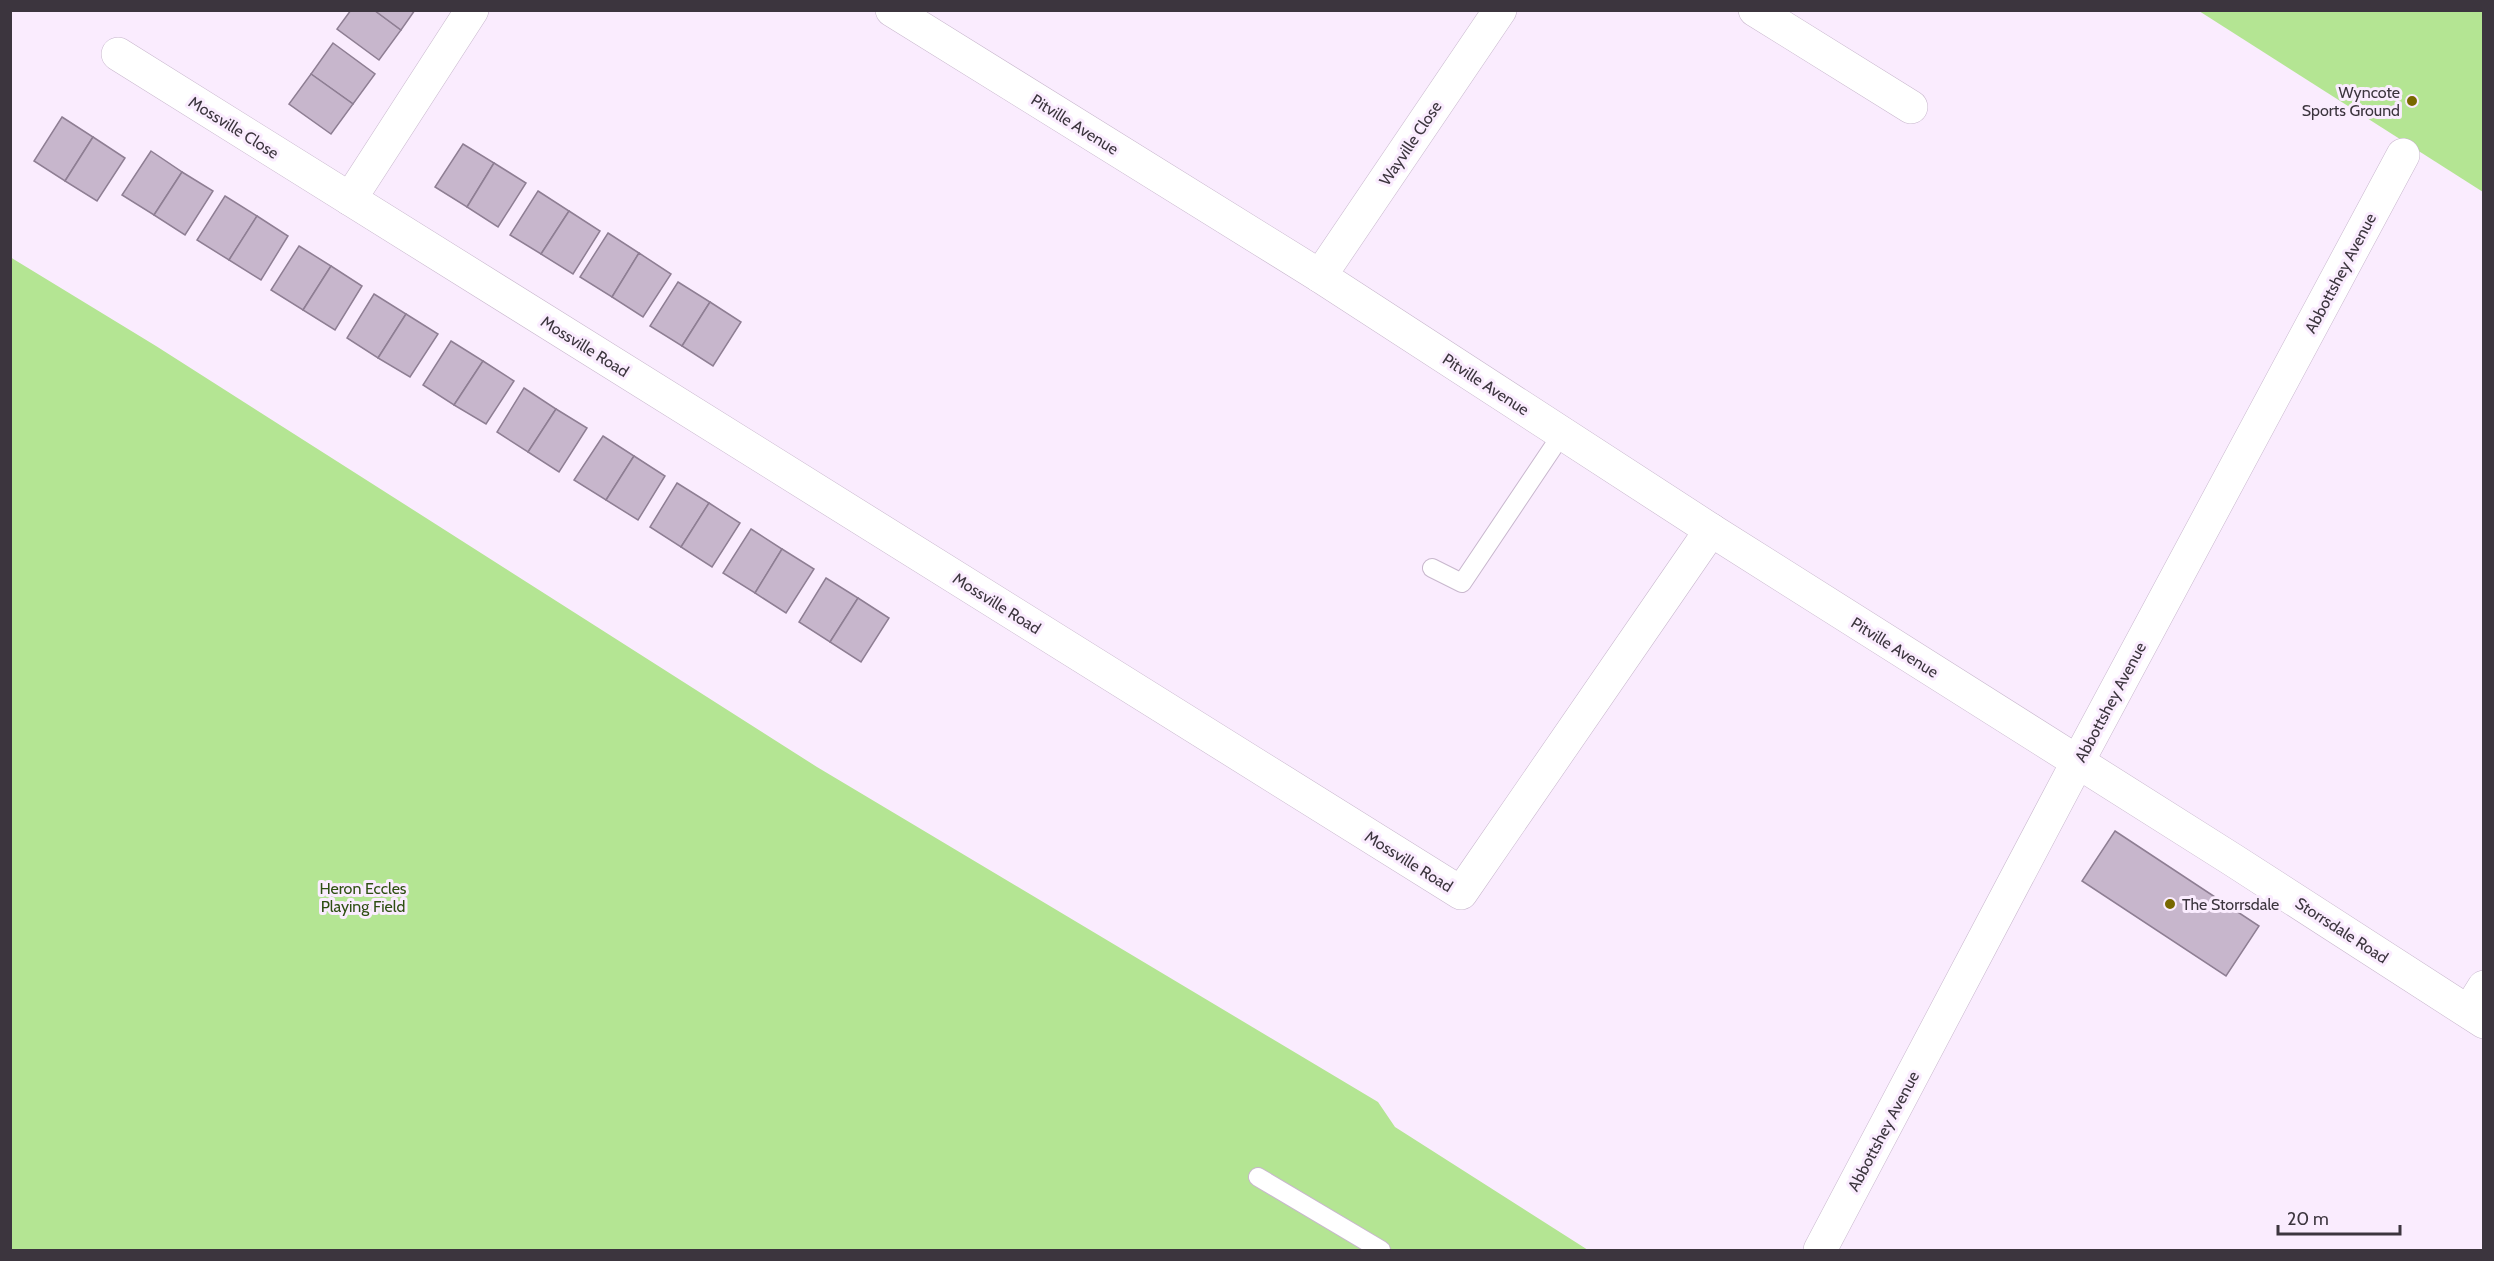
<svg xmlns="http://www.w3.org/2000/svg" width="2494" height="1261" font-family="Cabin,sans-serif">
<style>
.green{fill:#b4e593}
.building{fill:#c7b6cc;stroke:#8e7e93;stroke-width:1.5}
.lines{fill:none;stroke-linecap:round;stroke-linejoin:round}
.service-casing{stroke:#c8b7cd;stroke-width:20}
.minor-casing{stroke:#c8b7cd;stroke-width:34}
.service{stroke:#fff;stroke-width:18}
.minor{stroke:#fff;stroke-width:33}
.poi-dot{fill:#786800;stroke:#faecfe;stroke-width:2}
.labels{text-anchor:middle;stroke-width:6;stroke-linejoin:round;paint-order:stroke}
.poi-label{font-size:16px;fill:#3c353e;stroke:#faecfe;text-anchor:end}
.street-label{font-size:16px;fill:#3c353e;stroke:#faecfe}
.park-label{font-size:16px;fill:#2e4f12;stroke:#faecfe}
</style>
<rect width="100%" height="100%" fill="#faecfe"/>
<g class="green">
<polygon points="2199,11 2483,11 2483,192"/>
<polygon points="10,257 156,346 817,767 1378,1102 1395,1127 1588,1250 11,1250"/>
</g>
<g class="building">
<polygon points="351,10 374,10 401,30 379,60 337,29"/>
<polygon points="374,10 415,10 401,30"/>
<polygon points="333,43 375,74 353,104 311,74"/>
<polygon points="311,74 353,104 331,134 289,104"/>
<polygon points="62,117 93,137 65,181 34,161"/>
<polygon points="93,137 125,158 97,201 65,181"/>
<polygon points="463,144 494,163 467,207 435,187"/>
<polygon points="151,151 182,172 154,215 122,195"/>
<polygon points="494,163 526,183 498,227 467,207"/>
<polygon points="182,172 213,191 185,235 154,215"/>
<polygon points="538,191 569,211 541,254 510,235"/>
<polygon points="225,196 257,216 229,260 197,240"/>
<polygon points="569,211 600,231 573,274 541,254"/>
<polygon points="257,216 288,236 261,280 229,260"/>
<polygon points="608,233 639,253 612,297 580,277"/>
<polygon points="299,246 331,266 303,310 271,290"/>
<polygon points="639,253 671,274 643,317 612,297"/>
<polygon points="331,266 362,286 335,330 303,310"/>
<polygon points="678,282 710,302 682,346 650,326"/>
<polygon points="374,294 406,314 378,358 347,338"/>
<polygon points="710,302 741,322 713,366 682,346"/>
<polygon points="406,314 438,334 410,377 378,358"/>
<polygon points="451,341 483,361 454,405 423,385"/>
<polygon points="483,361 514,381 486,424 454,405"/>
<polygon points="524,388 556,409 528,452 497,432"/>
<polygon points="556,409 587,428 559,472 528,452"/>
<polygon points="603,436 634,456 606,500 574,480"/>
<polygon points="634,456 665,476 638,520 606,500"/>
<polygon points="677,483 709,503 681,547 650,527"/>
<polygon points="709,503 740,523 712,567 681,547"/>
<polygon points="751,529 782,549 755,593 723,573"/>
<polygon points="782,549 814,569 786,613 755,593"/>
<polygon points="826,578 858,598 830,642 799,622"/>
<polygon points="858,598 889,618 861,662 830,642"/>
<polygon points="2115,831 2259,926 2226,976 2082,881"/>
</g>
<g class="lines">
<defs>
<g id="service">
<polyline points="1432,568 1462,583 1562,434"/>
<polyline points="1258,1177 1381,1250"/>
</g>
<g id="minor">
<polyline points="892,10 1320,276 1711,530 2233,860 2484,1022"/>
<polyline points="1755,10 1911,107"/>
<polyline points="118,54 1461,893 1711,530"/>
<polyline points="350,199 472,10"/>
<polyline points="1320,276 1500,10"/>
<polyline points="2469,1011 2484,987"/>
<polyline points="1820,1250 2077,763 2403,155"/>
</g>
</defs>
<use href="#service" class="service-casing"/>
<use href="#minor" class="minor-casing"/>
<use href="#service" class="service"/>
<use href="#minor" class="minor"/>
</g>
<g class="poi-dot">
<circle cx="2412" cy="101" r="6"/>
<circle cx="2170" cy="904" r="6"/>
</g>
<g class="labels">
<g class="poi-label">
<text x="2400" y="98">Wyncote<tspan x="2400" dy="18">Sports Ground</tspan></text>
<text x="2182" y="910" text-anchor="start">The Storrsdale</text>
</g>
<g class="street-label">
<text transform="translate(1075 124) rotate(32)" y="6">Pitville Avenue</text>
<text transform="translate(234 127) rotate(32)" y="6">Mossville Close</text>
<text transform="translate(1410 143) rotate(-56)" y="6">Wayville Close</text>
<text transform="translate(2340 273) rotate(-62)" y="6">Abbottshey Avenue</text>
<text transform="translate(585 346) rotate(32)" y="6">Mossville Road</text>
<text transform="translate(1486 384) rotate(33)" y="6">Pitville Avenue</text>
<text transform="translate(997 603) rotate(32)" y="6">Mossville Road</text>
<text transform="translate(1895 647) rotate(32)" y="6">Pitville Avenue</text>
<text transform="translate(2110 702) rotate(-62)" y="6">Abbottshey Avenue</text>
<text transform="translate(1409 861) rotate(32)" y="6">Mossville Road</text>
<text transform="translate(2342 930) rotate(33)" y="6">Storrsdale Road</text>
<text transform="translate(1883 1131) rotate(-62)" y="6">Abbottshey Avenue</text>
</g>
<g class="park-label">
<text x="363" y="894">Heron Eccles<tspan x="363" dy="18">Playing Field</tspan></text>
</g>
</g>
<rect width="2494" height="1261" fill="none" stroke="#3c353e" stroke-width="24"/>
<path d="M2278 1225v9h122v-9" fill="none" stroke="#3c353e" stroke-width="3"/>
<text x="2287" y="1225" font-size="18" fill="#3c353e" stroke="#faecfe" stroke-width="4.5" paint-order="stroke">20 m</text>
</svg>
